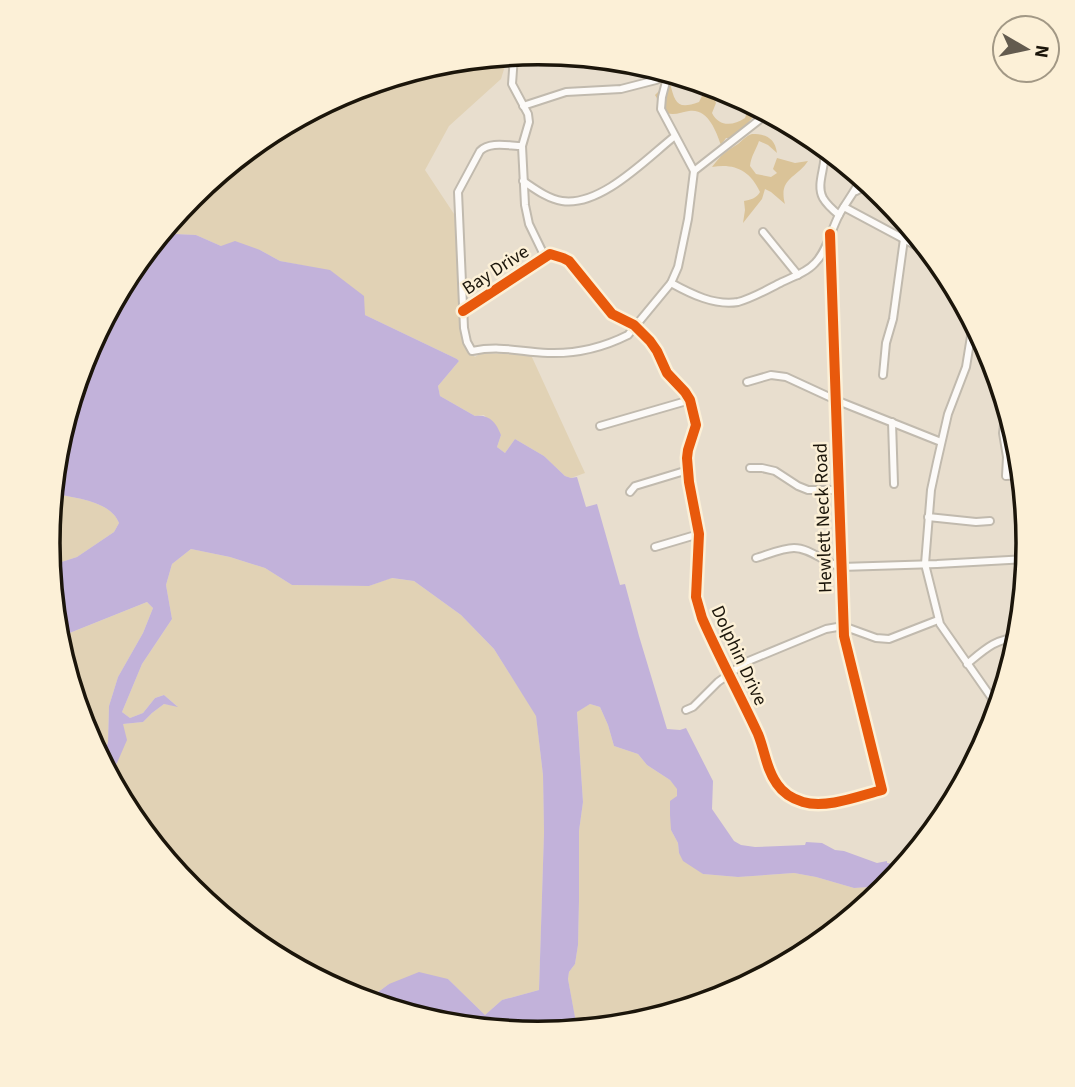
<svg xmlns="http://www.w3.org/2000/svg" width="1075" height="1087" font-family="'Source Sans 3',sans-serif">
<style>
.green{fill:#e1d2b5}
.forest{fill:#dac398}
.water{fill:#c2b2da}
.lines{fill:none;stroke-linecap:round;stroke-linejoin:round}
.minor-casing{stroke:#c1baae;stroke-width:10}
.minor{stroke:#fcfaf8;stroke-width:6}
.cycleway-casing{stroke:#fcf0d7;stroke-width:15}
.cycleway{stroke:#e8590c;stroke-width:10}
.labels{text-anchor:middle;stroke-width:5;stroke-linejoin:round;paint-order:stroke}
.street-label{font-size:19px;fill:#1b150a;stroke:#fcf0d7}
.rim{fill:none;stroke:#1b150a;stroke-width:3.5}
</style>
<rect width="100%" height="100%" fill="#e8dece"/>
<g class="green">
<polygon points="508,56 501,79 449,126 425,170 458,220 468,350 475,357 481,353 531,355 585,473 571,478 565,476 544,456 515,439 505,453 497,447 501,435 484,415 475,416 440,396 438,386 459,361 457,359 365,315 331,271 280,261 260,250 221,246 196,235 175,234 165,228 191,197 265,136 350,90 442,63"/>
<path d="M52 493C73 498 110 500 119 523L114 532 77 557 49 566 47 544Z"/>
<polygon points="191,549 230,557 265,568 292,585 369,586 391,578 414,581 461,615 494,649 536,715 543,775 544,832 539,990 502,1000 485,1015 448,979 389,984 366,1001 350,996 265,951 191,890 130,816 107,774 117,763 123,724 143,722 152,713 164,704 177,706 164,695 155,698 143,713 130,718 122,712 142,664 172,619 166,585 172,564"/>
<polygon points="147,602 153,608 143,633 118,677 109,706 108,742 102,763 84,731 57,638"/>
<polygon points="590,704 600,707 608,725 614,746 638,754 647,765 670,780 678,789 671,830 678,843 679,853 703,874 738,877 794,873 816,877 854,888 887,886 810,951 725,997 633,1024 607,1027 604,1018 586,1029 577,1029 568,979 569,972 575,964 578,945 579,901 579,831 583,802 577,711"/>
</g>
<g class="forest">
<path d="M689 80 718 89 713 96 716 103 712 113C719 127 733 126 745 118L747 112C738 104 731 98 723 90L745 101 749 107 760 115 758 117 752 118 743 129 735 133 733 138H726L721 145C716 131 708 108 689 111 682 112 674 116 667 113 659 109 659 101 655 95L662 88 670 83C675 103 677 110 699 102L703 94C701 84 698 83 689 80Z"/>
<path d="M752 134C766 134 775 138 777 153L768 145 759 141C756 150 751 156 750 166L756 174 771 177 777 173 773 169 777 158 795 163 808 161C797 178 778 178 785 204L771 192 765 189 762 199 743 223 745 210 744 201C750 200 757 198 760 192 750 170 734 163 712 167 721 155 725 152 738 144 743 140 746 136 752 134Z"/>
</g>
<path class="water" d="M165 228 175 234 196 235 221 246 235 241 260 250 280 261 330 270 364 296 365 315 457 359 459 361 438 386 440 396 475 416C489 414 496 422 501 435L497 447 505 453 515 439 544 456 565 476 571 478 577 477 586 507 597 504 620 585 625 584 639 636 667 729 680 730 686 728 713 781 712 809 734 841 741 845 755 847 805 845 806 842 822 843 835 850 844 851 877 863 887 861V863L904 865 887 886 854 888 816 877 794 873 738 877 703 874 683 861 679 853 678 843 671 830 670 815V801L677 796V789L670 780 647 765 638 754 614 746 608 725 600 707 590 704 577 712 583 802 579 831V901L578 945 575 964 569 972 568 979 577 1028 580 1030 537 1034 441 1024 366 1001 389 984 419 972 448 979 485 1015 502 1000 539 990 544 832 543 775 536 716 494 649 461 615 414 581 392 578 369 586 292 585 265 568 230 557 191 549 172 564 166 585 172 619 142 664 122 712 130 718 143 713 155 698 164 695 178 707 164 704 152 713 143 722 123 724 127 740 117 763 107 774 102 763 108 742 109 706 118 677 143 633 153 608 147 602 57 638 49 566 77 557 114 532 119 523C110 500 73 498 52 493L57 447 85 356 130 271Z"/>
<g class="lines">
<defs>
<g id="minor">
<polyline points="514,56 512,84 528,114 529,122 522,146 525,205 529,224 545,257"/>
<polyline points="668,74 662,97 661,109 694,171"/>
<polyline points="523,106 566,92 621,89 656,80 669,74"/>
<path d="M522 146C509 146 490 141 480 151L458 192 464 328 467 342 472 351C502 345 520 352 548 353 575 354 604 347 628 335L671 283 678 267 688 219 694 171 768 113"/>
<path d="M824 147C828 164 815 183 823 198 827 205 833 210 839 215"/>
<path d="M523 181C535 189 548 199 562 201 601 207 647 158 675 136"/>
<polyline points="856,191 869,184"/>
<polyline points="844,207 930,253"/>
<polyline points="763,232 798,275"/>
<path d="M671 283C691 294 715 306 738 302 753 298 768 289 782 282 793 277 807 272 815 263 827 251 831 230 839 215 846 202 855 192 861 178"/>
<path d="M463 311 550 254 563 258 569 261 612 314 634 325 650 341 657 351 667 373 685 392 690 400 696 425 688 450 687 458 689 482 699 534 696 597 702 618C719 657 740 695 758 734 765 751 766 769 777 784 783 793 793 799 803 802 826 809 859 796 882 790L844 636 830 234"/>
<polyline points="973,324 966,367 948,414 937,462 931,490 925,564 940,624 998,707"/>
<polyline points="971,339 983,343"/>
<polyline points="883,375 886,343 893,319 904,239 912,231"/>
<polyline points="747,382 771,375 786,377 838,401 941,442"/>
<polyline points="1006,409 1003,433 1007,457 1006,476 1021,475"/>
<polyline points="892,422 894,484"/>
<polyline points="600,426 690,400"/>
<polyline points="750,468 762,468 775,471 798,486 808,490 838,490"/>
<polyline points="630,492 635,486 688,470"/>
<polyline points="928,517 976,522 990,521"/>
<polyline points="655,547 699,534"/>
<path d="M756 558C767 555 782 548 794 548 810 548 825 563 841 567L937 564 1026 559"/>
<polyline points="1020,559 1025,513"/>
<path d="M967 664C984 650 996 638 1018 638"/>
<polyline points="686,710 693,707 718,682 746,662 826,629 843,626 876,638 889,639 938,620"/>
</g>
</defs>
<use href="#minor" class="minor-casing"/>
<use href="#minor" class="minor"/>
<defs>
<path id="cycleway" d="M463 311 550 254 563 258 569 261 612 314 634 325 650 341 657 351 667 373 685 392 690 400 696 425 688 450 687 458 689 482 699 534 696 597 702 618C719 657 740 695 758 734 765 751 766 769 777 784 783 793 793 799 803 802 826 809 859 796 882 790L844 636 830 234"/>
</defs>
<use href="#cycleway" class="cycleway-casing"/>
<use href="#cycleway" class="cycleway"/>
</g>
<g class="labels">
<g class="street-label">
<text transform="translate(495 269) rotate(-33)" y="7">Bay Drive</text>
<text transform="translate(822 518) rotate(-92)" y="7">Hewlett Neck Road</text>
<text transform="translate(740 655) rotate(65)" y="7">Dolphin Drive</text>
</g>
</g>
<path d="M0 0H1075V1087H0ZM60 543a478 478 0 1 1 956 0a478 478 0 1 1-956 0Z" fill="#fcf0d7" fill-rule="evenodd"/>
<path class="rim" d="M60 543a478 478 0 1 1 956 0a478 478 0 1 1-956 0Z"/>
<g transform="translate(1026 49) rotate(99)"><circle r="33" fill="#fcf0d7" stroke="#a29885" stroke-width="2"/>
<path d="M0-5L12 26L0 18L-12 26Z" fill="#635b4f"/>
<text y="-10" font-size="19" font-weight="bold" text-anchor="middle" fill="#1b150a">N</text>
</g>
</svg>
